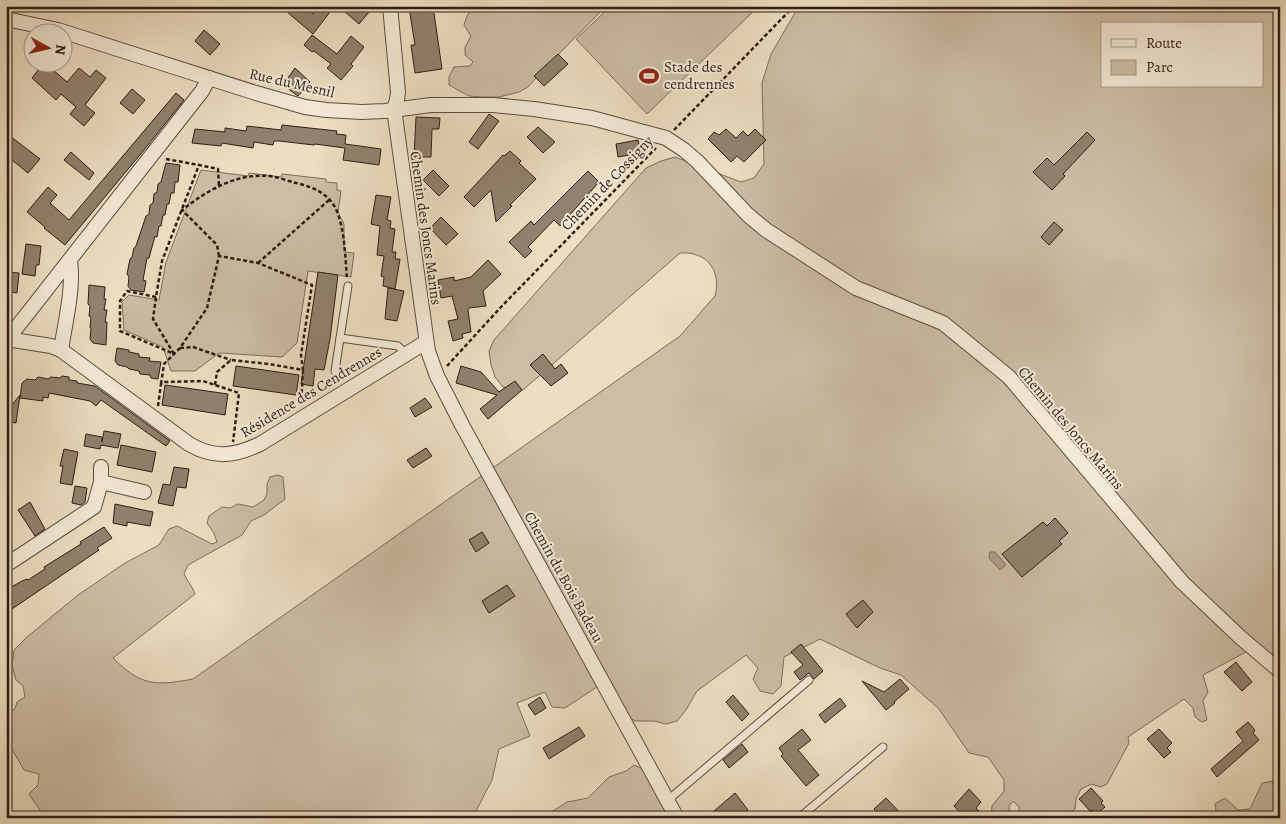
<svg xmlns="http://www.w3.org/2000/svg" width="1286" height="824" font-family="Alegreya,serif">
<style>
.green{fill:#ccbda4;stroke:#7e6d5c;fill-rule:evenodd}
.water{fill:#ac9c86;stroke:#7a6958}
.building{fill:#91816e;stroke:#2f1d14}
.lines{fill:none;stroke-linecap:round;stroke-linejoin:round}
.service-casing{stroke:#5e4d3f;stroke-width:9}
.minor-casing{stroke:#5e4d3f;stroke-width:16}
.path{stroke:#2f1d14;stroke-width:2.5;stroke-dasharray:4 2.5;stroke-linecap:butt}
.service{stroke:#f3ead7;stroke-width:7}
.minor{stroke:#f3ead7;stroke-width:14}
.labels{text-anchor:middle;stroke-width:4;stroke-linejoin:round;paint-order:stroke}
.poi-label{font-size:15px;fill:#2f1d14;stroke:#f3ead7;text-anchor:start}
.street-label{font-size:15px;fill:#2f1d14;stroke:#f3ead7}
</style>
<rect width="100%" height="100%" fill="#ecdec1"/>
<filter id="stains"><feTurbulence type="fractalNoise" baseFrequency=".004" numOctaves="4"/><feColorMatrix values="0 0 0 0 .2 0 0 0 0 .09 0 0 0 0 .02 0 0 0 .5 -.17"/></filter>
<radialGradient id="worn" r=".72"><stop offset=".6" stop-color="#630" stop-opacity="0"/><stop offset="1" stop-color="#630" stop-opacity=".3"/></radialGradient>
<g class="green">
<polygon points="474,6 606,6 548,65 528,87 519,92 499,97 482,97 469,96 449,85 449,77 454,67 470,66 473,62 465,55 465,47 471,36 464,25 467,16"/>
<polygon points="611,6 759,6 647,114 576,39"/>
<path d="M799 6H1280V666L1257 646 1203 675 1208 692 1203 701 1207 720 1202 722 1195 717 1193 708 1184 699 1128 737 1129 743 1107 784 1101 787 1091 784 1081 789 1076 799 1075 809 1063 818H1019V807L1013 801 1009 806 1010 818H991L992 806 1004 791V780L988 757 969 753 939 709 901 675 880 668 820 639 784 657 781 686 773 694 760 691 753 679 758 668 746 655 697 691 686 710 677 721 666 724 654 721H635L619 711 606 681 565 708 552 707 545 692 517 703 530 736 499 749 492 780 476 811 477 818H45L29 794 38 785 39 774 24 770 6 739V708L10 711 15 709 17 702 25 697 23 686 16 680 12 665 14 650 27 637 78 595 125 563 159 545 169 529 177 526 212 544 217 542 214 533 207 523 209 516 222 507 230 508 238 504 253 507 264 500 267 494V484L270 477 278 475 283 477 285 499 264 515 251 521 242 535 188 565 184 574C187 581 193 587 195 594L113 658C141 686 155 686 193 679L680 336 715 296C722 270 706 251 680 253L523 390 503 387 495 377 491 365 489 351 494 340 646 168 661 161 675 157 741 182 754 178 764 164 762 83 771 54ZM1102 24H1262V86H1102Z"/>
<polygon points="201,170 248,176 249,173 281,177 282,174 326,179 326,182 337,183 337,190 341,191 338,212 344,224 344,252 354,253 351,277 308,271 297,343 282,357 219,353 195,371 171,371 163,347 124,330 122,302 129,295 159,300 166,262"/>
<polygon points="634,765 641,768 664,801 665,818 542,818 567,802 588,798 609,777 626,771"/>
<polygon points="1274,781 1280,783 1280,818 1217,818 1215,804 1225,798 1238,810 1250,809 1262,783"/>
</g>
<polygon class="water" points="990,552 995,552 1006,565 1000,570 989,558"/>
<g class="building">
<polygon points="280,6 304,6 313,14 319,6 322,6 330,12 313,34"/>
<polygon points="338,6 364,6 370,11 359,24"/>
<polygon points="433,6 442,69 415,73 411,45 415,45 409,7"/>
<polygon points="204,30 220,44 210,55 195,41"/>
<polygon points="312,35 337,54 351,36 364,47 351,64 353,66 341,80 327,68 331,64 314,51 312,52 304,45"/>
<polygon points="558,54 568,64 544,86 534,76"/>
<polygon points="44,62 58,62 52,69 67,82 79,68 90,77 96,70 106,78 85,105 95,113 84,126 70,114 76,107 61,94 56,100 32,78"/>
<polygon points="295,68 310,82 298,96 283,85"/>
<polygon points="132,89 145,100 133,114 120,103"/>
<polygon points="176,93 184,100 144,150 65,245 44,228 45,227 27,212 48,187 57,195 50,203 69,220"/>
<polygon points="489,114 499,121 478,149 469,142"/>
<polygon points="416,117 440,118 439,129 432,129 431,157 414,157"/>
<polygon points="282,125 337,131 336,134 346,135 345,144 381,149 379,165 343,160 345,148 315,144 314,145 279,141 274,141 273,145 254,142 253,148 222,143 221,146 192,143 195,129 225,132 225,128 246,131 247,126 281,130"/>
<polygon points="538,127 555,142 543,153 527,137"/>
<polygon points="726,129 736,138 743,131 748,136 755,129 766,140 744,162 737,156 731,162 708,139 714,132 719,135"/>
<polygon points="1087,132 1095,140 1063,174 1065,176 1052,190 1033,172 1047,158 1054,165"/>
<polygon points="6,133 40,159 28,173 12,160 6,167"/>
<polygon points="638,140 641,153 618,157 616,144"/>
<polygon points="510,151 521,161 519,163 536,179 510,205 512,206 496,222 491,190 474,207 464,197 503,155 504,156"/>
<polygon points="71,152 94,173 89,180 64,160"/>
<polygon points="166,163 180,165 178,182 175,182 174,193 171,193 169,204 167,204 165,215 163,215 161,226 159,226 157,237 155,236 149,258 147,258 143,280 146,281 144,292 131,290 128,286 129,277 127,274 130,259 132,257 134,248 136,246 146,216 149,214 150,205 153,203 154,194 157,192 158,184 161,182"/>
<polygon points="433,170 449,186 439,196 423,180"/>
<polygon points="588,171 599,182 560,226 554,220 528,247 532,251 525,258 509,242 531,221 534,225"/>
<polygon points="376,195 391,197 387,220 391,221 390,228 395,229 392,252 396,252 395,259 400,259 395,289 383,286 384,277 381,276 384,256 377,255 380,226 371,224"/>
<polygon points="441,217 458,234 446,245 430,228"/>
<polygon points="1054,222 1063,230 1049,245 1041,237"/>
<polygon points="26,244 41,246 39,265 36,265 35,276 22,274"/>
<polygon points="488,260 501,274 483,291 486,306 469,308 468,310 471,332 462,334 463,338 453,341 448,321 458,319 452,296 441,298 438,280 454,277 454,281 471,277"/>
<polygon points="6,272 19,273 17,293 6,291"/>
<polygon points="318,272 338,275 330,339 324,370 315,369 313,386 301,384"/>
<polygon points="89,285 105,287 104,299 106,299 104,310 107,310 105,322 107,322 106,345 93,343 90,339 91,329 90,327 91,318 89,316 90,306 88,304"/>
<polygon points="388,288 404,291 397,321 385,319"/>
<polygon points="117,348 129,350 129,352 139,354 139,357 150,358 149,361 161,362 158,379 151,378 150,375 140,374 139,371 129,369 127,367 118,365 115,361"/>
<polygon points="543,354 555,369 561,364 568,373 551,386 530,365"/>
<polygon points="236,366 299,375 296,395 233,386"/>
<polygon points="461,366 481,372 499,392 515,381 522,390 488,419 480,409 497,395 456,383"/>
<polygon points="62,376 69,377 69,380 77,381 77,383 95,386 170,441 166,446 101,400 96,406 90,401 49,393 48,398 43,397 43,401 20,398 22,383 27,379 35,380 38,377 48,379 51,377 60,378"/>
<polygon points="165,385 228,394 225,415 162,405"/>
<polygon points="20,395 16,423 6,421 6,406 10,407"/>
<polygon points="425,398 432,407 415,417 410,408"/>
<polygon points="104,431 121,434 118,448 101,445 100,449 84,446 86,434 102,437 102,442"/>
<polygon points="121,445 156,452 152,472 117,465"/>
<polygon points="426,448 432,456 413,468 407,460"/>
<polygon points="64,449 78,452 72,485 60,483 63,466 60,466"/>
<polygon points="174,467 189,469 186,488 177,487 173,506 158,503 163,484 170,485"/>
<polygon points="75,486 87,488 85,502 81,505 72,503"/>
<polygon points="30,502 45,529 35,536 18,510"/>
<polygon points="115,504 153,512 150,526 127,522 127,526 113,523"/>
<polygon points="1055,518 1068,533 1059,541 1062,544 1022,577 1002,554 1043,522 1047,526"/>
<polygon points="104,527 112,538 97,548 99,550 6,613 6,590 22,581 27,579 28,580 45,569 44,567 81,544 80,542"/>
<polygon points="482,532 489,543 476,552 469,540"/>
<polygon points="507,585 515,596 489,613 482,601"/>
<polygon points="863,600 873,612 857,628 846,614"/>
<polygon points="801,644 823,671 814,679 809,673 800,680 794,672 803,665 791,652"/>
<polygon points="1236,662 1252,682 1242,691 1224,672"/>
<polygon points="900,679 909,689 894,702 895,703 886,710 862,681 884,692"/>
<polygon points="733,695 749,714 742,721 726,702"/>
<polygon points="540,697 546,708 535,715 528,705"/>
<polygon points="840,698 846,706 825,723 819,715"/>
<polygon points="1248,722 1255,730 1253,733 1259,740 1217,777 1211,769 1243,741 1236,732"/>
<polygon points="579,727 585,736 549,759 543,748"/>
<polygon points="802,729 811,740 798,750 819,775 806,786 781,756 783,754 779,748"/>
<polygon points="1159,729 1172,743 1167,748 1171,752 1164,758 1147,739"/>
<polygon points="742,744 748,752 729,768 723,760"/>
<polygon points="1091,788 1103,801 1101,803 1105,807 1096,815 1092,810 1091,812 1079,799"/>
<polygon points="969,789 981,802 976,808 985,818 965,818 954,806"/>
<polygon points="735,793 748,810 739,818 720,818 714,811"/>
<polygon points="886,798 905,818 882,818 874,809"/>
</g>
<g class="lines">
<defs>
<g id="service">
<polyline points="340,338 398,346 407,354"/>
<polyline points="335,371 348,286"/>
<polyline points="668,800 809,680"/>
<polyline points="799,818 883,747"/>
</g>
<g id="minor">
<polyline points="390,6 398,92 397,100 394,109 428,351 437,376 462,425 677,818"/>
<polyline points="6,19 58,30 256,93 305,107 326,110 362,112 385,111 431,105 493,105 534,109 592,118 666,138 684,150 697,161 748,215 766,230 856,288 943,323 1009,377 1182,582 1241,638 1280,671"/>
<path d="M7 339 51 346 61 350 189 444C214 459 235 456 260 444L426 342"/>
<polyline points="6,341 202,91 209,78"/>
<path d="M61 350C65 323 74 288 70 261"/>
<polyline points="101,482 144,492"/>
<polyline points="6,565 94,507 101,482 101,467"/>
</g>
</defs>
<use href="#service" class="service-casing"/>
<use href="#minor" class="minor-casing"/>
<g class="path">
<polyline points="674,130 794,6"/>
<polyline points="166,159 199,165"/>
<path d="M219 256 217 245 182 210C208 190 236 173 270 176 278 177 288 181 296 183 313 187 328 193 336 209 345 230 345 256 347 278"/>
<polyline points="258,263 329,200"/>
<polyline points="156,297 127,291 120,301 120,331 172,353"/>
<polyline points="180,348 193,347 231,360"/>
<polyline points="174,354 153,319 156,297 162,261 199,165 218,169 219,186"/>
<polyline points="447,366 501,307 656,148"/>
<polyline points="161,384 164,364 180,348 207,308 219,256 258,263 312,285 301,355 303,370"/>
<polyline points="215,385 217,372 231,360 269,364 303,370 301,404"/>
<polyline points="158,406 161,384 165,382 203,381 239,393 233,442"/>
</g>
<use href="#service" class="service"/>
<use href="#minor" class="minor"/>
</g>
<defs>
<symbol id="stadium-bare" viewBox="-9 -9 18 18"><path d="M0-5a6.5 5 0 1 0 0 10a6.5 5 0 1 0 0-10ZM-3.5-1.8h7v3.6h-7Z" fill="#8f2418" stroke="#f3ead7" stroke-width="2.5" paint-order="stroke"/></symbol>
</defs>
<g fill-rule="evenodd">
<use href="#stadium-bare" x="635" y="62" width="28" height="28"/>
</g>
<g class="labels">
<g class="poi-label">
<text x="664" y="72">Stade des<tspan x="664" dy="17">cendrennes</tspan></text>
</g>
<g class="street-label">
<text transform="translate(292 83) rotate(13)" y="5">Rue du Mesnil</text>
<text transform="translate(607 183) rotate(-46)" y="5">Chemin de Cossigny</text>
<text transform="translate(426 228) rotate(82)" y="5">Chemin des Joncs Marins</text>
<text transform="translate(311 392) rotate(-31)" y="5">Résidence des Cendrennes</text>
<text transform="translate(1071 428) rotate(50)" y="5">Chemin des Joncs Marins</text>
<text transform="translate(564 577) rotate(61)" y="5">Chemin du Bois Badeau</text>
</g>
</g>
<rect width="1286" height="824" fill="none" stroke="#ecdec1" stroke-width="25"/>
<rect x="8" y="8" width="1271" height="809" fill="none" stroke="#2f1d14" stroke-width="2.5"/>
<rect x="12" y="12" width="1261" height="799" fill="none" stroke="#2f1d14"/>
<rect x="1101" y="22" width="162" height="65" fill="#f3ead7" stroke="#a59889"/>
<rect x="1111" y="39" width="25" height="8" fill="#f3ead7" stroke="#a59889"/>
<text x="1146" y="48" font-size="15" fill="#2f1d14">Route</text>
<rect x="1111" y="60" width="25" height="15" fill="#ccbda4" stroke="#a59889"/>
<text x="1146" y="72" font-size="15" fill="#2f1d14">Parc</text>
<g transform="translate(48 48) rotate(98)"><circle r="24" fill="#f3ead7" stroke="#a59889"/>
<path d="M0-4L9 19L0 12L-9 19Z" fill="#8f2418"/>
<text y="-8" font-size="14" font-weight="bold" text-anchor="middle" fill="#2f1d14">N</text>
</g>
<rect width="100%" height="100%" filter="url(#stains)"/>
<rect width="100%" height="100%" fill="url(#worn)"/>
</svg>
